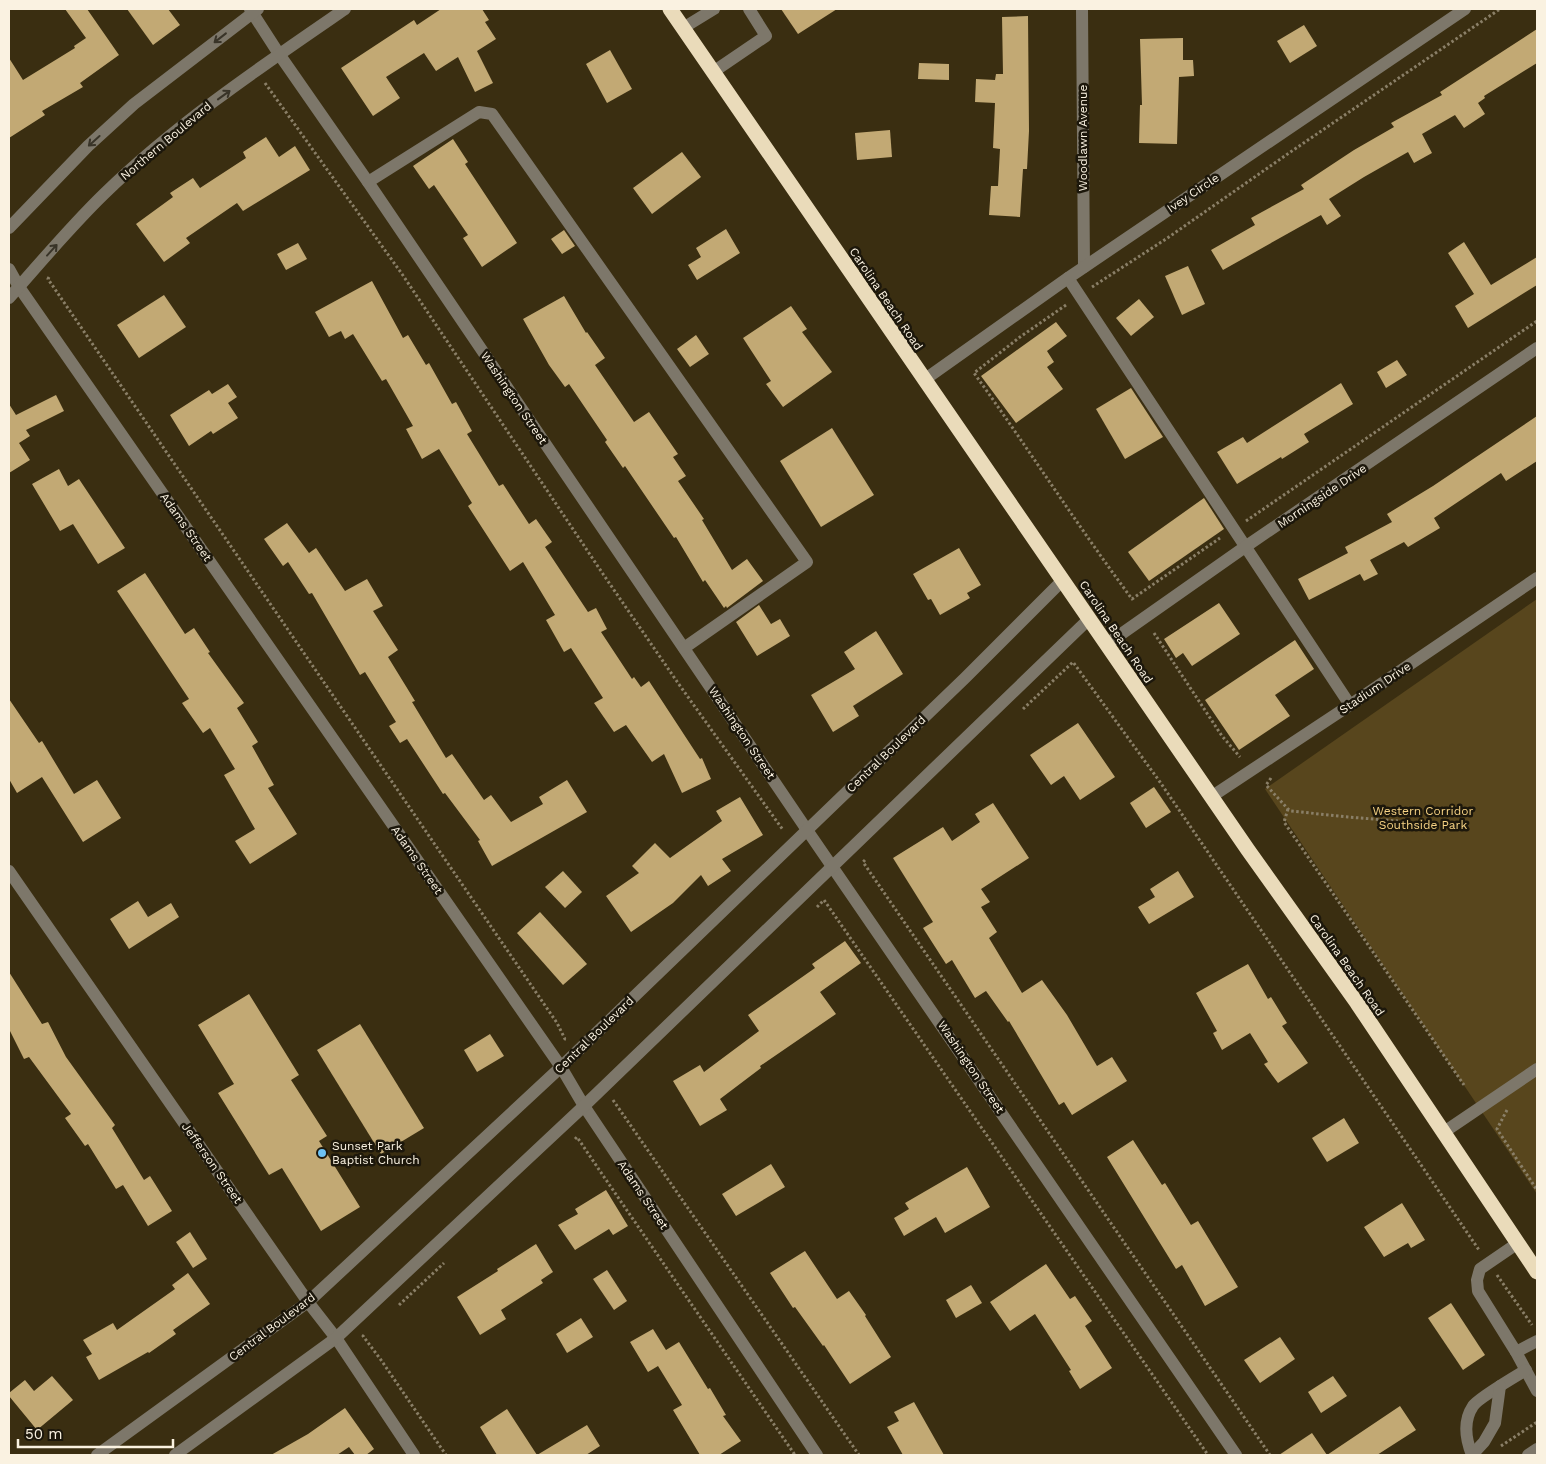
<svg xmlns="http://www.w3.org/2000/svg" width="1546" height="1464" font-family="'Work Sans',sans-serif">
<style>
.green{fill:#58461d}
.building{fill:#c2a974}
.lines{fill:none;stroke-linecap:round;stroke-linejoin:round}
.path{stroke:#8a7f67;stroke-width:3;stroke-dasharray:2.5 2.5;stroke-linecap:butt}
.minor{stroke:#7d776a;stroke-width:12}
.highway{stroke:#eadbba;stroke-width:15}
.oneway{stroke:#393428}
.poi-dot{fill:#6dc2f3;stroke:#1c170b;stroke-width:2}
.labels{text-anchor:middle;stroke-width:5;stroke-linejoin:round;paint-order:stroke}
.street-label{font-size:12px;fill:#faf2e1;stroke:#1c170b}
.park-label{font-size:12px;fill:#f7d384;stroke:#1c170b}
.poi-label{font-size:12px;fill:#faf2e1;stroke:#1c170b;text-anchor:start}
</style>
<rect width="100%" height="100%" fill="#3a2e11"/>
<polygon class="green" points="1537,599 1537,1194 1265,789"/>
<g class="building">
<polygon points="65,9 87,9 119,55 80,83 83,87 42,111 45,115 9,138 9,58 23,80 75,48 74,46 86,38"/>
<polygon points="127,9 168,9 180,25 153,45"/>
<polygon points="441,9 482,9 489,20 485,22 496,39 477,51 493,83 475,92 458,57 436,71 424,53 386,77 400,98 373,116 341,68 414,20 417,25"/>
<polygon points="781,9 837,9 798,34"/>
<polygon points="1028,16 1029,131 1027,169 1023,169 1020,217 989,215 991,186 998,186 1000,149 993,148 995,103 975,102 976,79 995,80 996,74 1003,74 1002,17"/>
<polygon points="1304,25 1317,46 1290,63 1277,41"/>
<polygon points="1537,29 1537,63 1484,96 1485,98 1478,103 1485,114 1464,128 1455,115 1422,134 1432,153 1414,163 1408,152 1364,177 1329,199 1341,216 1327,225 1321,215 1223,270 1211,250 1255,225 1251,218 1304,189 1301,185 1354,150 1394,127 1391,123 1442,95 1440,92"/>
<polygon points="1183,38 1183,60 1193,60 1194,76 1179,77 1177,144 1139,143 1140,105 1142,105 1140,39"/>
<polygon points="610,50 632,89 607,103 586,64"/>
<polygon points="919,63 949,64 949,80 918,79"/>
<polygon points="890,130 892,157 857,160 855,133"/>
<polygon points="266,137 279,157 295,146 310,170 243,211 237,203 186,238 190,243 164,262 136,224 173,197 170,193 193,178 200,188 246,158 243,152"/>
<polygon points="453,139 468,162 465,164 517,243 482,267 463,238 468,235 434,185 429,189 413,166"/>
<polygon points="682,152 701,177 652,214 633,188"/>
<polygon points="726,229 740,253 697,280 688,265 701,257 696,248"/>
<polygon points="564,230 575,246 562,254 551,239"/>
<polygon points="1464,242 1491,285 1537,257 1537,285 1468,328 1455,306 1474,294 1448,253"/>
<polygon points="298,243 307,259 286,270 277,254"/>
<polygon points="1188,266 1205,304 1182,315 1165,276"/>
<polygon points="372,281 403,338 408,335 426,365 429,363 452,404 456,402 472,431 467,434 499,486 503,484 529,524 536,519 552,542 545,547 588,612 596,608 607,629 601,632 632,679 634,677 641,687 649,681 700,759 702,758 711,779 682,793 664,754 652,762 626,725 614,732 594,703 603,698 571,648 564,652 546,620 555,615 523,562 510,571 468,506 472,503 439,449 422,459 406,429 413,426 386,379 382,381 353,334 345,339 341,331 329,337 315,312"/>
<polygon points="164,295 186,327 139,358 117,325"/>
<polygon points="564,296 586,333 587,332 605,358 595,365 634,422 649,412 678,454 673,457 686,476 678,481 704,519 702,520 732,570 747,559 763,581 727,608 726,606 724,608 705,580 703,582 676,537 674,538 625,466 623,468 605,442 607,440 569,384 565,387 549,365 523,319"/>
<polygon points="1139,299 1154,317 1131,336 1116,318"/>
<polygon points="791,306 807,329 802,332 832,372 783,407 766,384 771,381 743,338"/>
<polygon points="1056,322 1067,336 1047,351 1054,362 1047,367 1063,389 1016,423 981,376"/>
<polygon points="696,335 709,354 690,367 677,349"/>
<polygon points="1397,360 1407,375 1386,388 1377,372"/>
<polygon points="1341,383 1353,404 1304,434 1309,442 1282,459 1281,457 1237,484 1217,452 1243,437 1247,443"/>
<polygon points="228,384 237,397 228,403 238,418 213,434 211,431 189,446 170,415 209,390 212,394"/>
<polygon points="1131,388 1163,437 1125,459 1096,409"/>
<polygon points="56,395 64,411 26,430 30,436 19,443 30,460 9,473 9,404 16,415"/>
<polygon points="1537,416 1537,461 1506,481 1501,473 1434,518 1440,528 1408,547 1404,542 1370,560 1378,574 1364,581 1360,574 1309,600 1298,579 1348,553 1345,547 1392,522 1387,514 1433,486"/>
<polygon points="832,428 874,495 821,527 780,461"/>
<polygon points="59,469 68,486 79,479 125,548 98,564 73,524 60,531 32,484"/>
<polygon points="1204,498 1224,529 1149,581 1128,552"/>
<polygon points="287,523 309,553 316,548 345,591 367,579 383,606 373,611 398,650 388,657 415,701 412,702 446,758 452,754 484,800 491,795 511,822 543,804 539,797 567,780 587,812 492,866 478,841 480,840 445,793 443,794 407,739 400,743 389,726 396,722 365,672 360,675 312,593 309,594 288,562 283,566 264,539"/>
<polygon points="959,548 981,585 967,593 970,598 940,615 931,599 928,600 913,574"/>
<polygon points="145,573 185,634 194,628 210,652 208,653 244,703 237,708 258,742 252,746 274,785 268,788 297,834 250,864 235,841 255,829 224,775 235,769 210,728 203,733 182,703 189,699 117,591"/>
<polygon points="1219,603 1240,634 1192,666 1183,653 1176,658 1164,639"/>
<polygon points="759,605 771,624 780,619 790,636 757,656 736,622"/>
<polygon points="876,631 903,674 853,706 859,716 833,732 811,695 855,669 844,652"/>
<polygon points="1295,640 1314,669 1275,695 1290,716 1239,750 1205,700"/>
<polygon points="9,699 39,743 42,741 74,794 97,780 121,818 83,842 42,777 17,793 9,779"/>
<polygon points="1078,723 1115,777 1080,800 1064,776 1051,785 1030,755"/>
<polygon points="1154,787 1171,812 1146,828 1130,803"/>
<polygon points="740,797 763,835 722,859 731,871 708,886 701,875 673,903 631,932 606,896 639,873 632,866 655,843 670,858 722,821 716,811"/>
<polygon points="993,803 1029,858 981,889 990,902 981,907 997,932 989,938 1022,993 1042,980 1067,1015 1097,1066 1112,1057 1127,1081 1072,1115 1064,1102 1059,1105 1009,1021 1008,1022 986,991 975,998 952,960 946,964 923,928 933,922 893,858 943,827 952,841 980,822 975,814"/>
<polygon points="563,871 582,892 565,908 545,887"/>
<polygon points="1178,871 1194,897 1149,924 1138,907 1155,897 1150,889"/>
<polygon points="138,901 148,917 171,903 179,917 129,949 110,919"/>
<polygon points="540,912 587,964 563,985 517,933"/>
<polygon points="845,941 861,963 820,992 836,1014 760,1066 761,1068 720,1099 727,1110 700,1126 673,1081 700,1065 704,1072 759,1031 748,1015 815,968 812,964"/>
<polygon points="1248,964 1268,999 1271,997 1287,1023 1282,1026 1308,1063 1278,1083 1264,1064 1268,1062 1250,1033 1222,1050 1213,1033 1217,1031 1196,993"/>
<polygon points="9,972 42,1024 48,1022 66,1057 115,1125 112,1128 144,1180 150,1176 172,1211 148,1226 123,1185 116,1189 88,1144 85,1146 65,1118 71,1114 29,1057 24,1059 9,1029"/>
<polygon points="249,994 299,1075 291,1080 327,1136 319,1141 360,1207 321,1231 282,1168 269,1175 218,1093 234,1084 198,1025"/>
<polygon points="360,1024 424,1128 381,1154 317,1050"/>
<polygon points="490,1034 504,1056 477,1072 464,1050"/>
<polygon points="1344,1118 1359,1143 1327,1162 1312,1138"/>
<polygon points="1133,1140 1162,1185 1165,1183 1191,1225 1198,1221 1238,1287 1205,1306 1182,1265 1176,1269 1107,1157"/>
<polygon points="771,1164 785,1187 736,1216 722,1194"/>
<polygon points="967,1167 990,1207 945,1233 936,1217 904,1236 894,1218 909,1209 905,1203"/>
<polygon points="606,1190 628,1226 613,1235 609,1229 575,1250 558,1225 578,1214 575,1209"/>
<polygon points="1402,1203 1425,1240 1411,1248 1408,1243 1384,1257 1364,1227"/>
<polygon points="190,1232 207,1259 193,1268 176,1242"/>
<polygon points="536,1244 553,1272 541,1280 543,1283 501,1310 506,1319 480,1335 457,1297 498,1271 497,1269"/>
<polygon points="805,1251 837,1299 849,1291 866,1315 865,1316 891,1357 850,1384 824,1345 823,1346 795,1307 793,1308 770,1273"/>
<polygon points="1046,1264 1070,1299 1075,1296 1092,1321 1085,1326 1112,1368 1080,1389 1069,1371 1071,1370 1035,1314 1010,1331 990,1302"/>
<polygon points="607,1270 627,1301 614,1310 593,1279"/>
<polygon points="188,1273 210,1304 173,1330 176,1334 149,1353 148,1352 99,1380 86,1357 92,1354 83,1340 113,1323 117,1330 175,1289 172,1285"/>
<polygon points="971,1285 982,1303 956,1318 946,1300"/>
<polygon points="1451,1303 1485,1355 1463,1370 1428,1318"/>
<polygon points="581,1318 593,1337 567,1353 556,1334"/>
<polygon points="653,1329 666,1350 679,1342 708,1389 710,1388 726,1415 723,1416 741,1441 719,1455 700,1455 673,1410 682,1405 658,1366 648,1372 630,1342"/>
<polygon points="1280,1337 1295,1359 1260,1383 1244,1360"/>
<polygon points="52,1376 73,1400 37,1430 9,1396 9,1393 25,1380 34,1391"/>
<polygon points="1333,1376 1347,1396 1321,1413 1308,1392"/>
<polygon points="914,1402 944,1455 903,1455 887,1427 899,1421 894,1412"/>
<polygon points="1400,1406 1416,1430 1377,1455 1279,1455 1312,1433 1327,1455"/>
<polygon points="345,1408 374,1449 366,1455 355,1455 349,1447 337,1455 271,1455 308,1434"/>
<polygon points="507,1409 537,1455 587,1425 600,1446 586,1455 497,1455 480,1427"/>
</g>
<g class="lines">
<g class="path">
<polyline points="265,83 402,274 603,574 678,683 783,830"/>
<polyline points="49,277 48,279 557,1023 565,1039 567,1039"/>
<polyline points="1092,287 1166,239 1289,153 1500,9"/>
<path d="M1066 305 1020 337 974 373C1028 448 1077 525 1132 599L1220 538"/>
<polyline points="1246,521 1537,321"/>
<polyline points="1154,633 1222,736 1240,757"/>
<polyline points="1023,709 1073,662 1160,782 1479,1250"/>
<polyline points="1271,778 1266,785 1288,809 1291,811 1348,817 1398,821"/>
<polyline points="1288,809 1284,822 1464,1085"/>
<polyline points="865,860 863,862 1270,1455"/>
<polyline points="817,907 824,900 1208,1455"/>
<polyline points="613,1100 859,1455"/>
<polyline points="1507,1110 1497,1129 1537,1190"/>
<polyline points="575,1139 577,1137 602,1174 795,1455"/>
<polyline points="1497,1275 1532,1325"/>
<polyline points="399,1305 444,1263"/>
<polyline points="364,1335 363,1336 381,1360 446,1455"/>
<polyline points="1501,1446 1537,1422"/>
</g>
<g class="minor">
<polyline points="250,9 279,54 368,182 807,830 1236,1455"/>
<polyline points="1082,9 1084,267"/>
<polyline points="683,28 714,9"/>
<polyline points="713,72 766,36 749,9"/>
<polyline points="368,182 479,112 492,114 807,562 684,648"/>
<polyline points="9,228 88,146 134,104 258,9"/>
<polyline points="9,269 19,287 561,1067 584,1106 817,1455"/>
<polyline points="1068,278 1350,705"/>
<path d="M9 298C40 263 70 227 104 194 177 123 262 66 345 9"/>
<polyline points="924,380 1068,278 1465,9"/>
<polyline points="1107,644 1245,547 1537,348"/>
<polyline points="1211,797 1350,705 1537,578"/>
<polyline points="9,871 308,1302 336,1338 414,1455"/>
<polyline points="1444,1132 1537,1069"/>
<polyline points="1518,1243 1480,1269 1477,1280 1478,1291 1516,1352 1537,1391"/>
<polyline points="1516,1352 1537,1341"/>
<polyline points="97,1455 308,1302 561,1067 965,678 1063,580"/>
<polyline points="175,1455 336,1338 584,1106 1089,619"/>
<path d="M1472 1455C1466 1440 1463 1421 1473 1406 1477 1399 1516 1376 1526 1370"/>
<polyline points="1472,1455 1484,1442 1495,1423 1500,1386"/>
<polyline points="1528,1455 1537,1449"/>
</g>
<polyline class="highway" points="670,9 1248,850 1357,1003 1537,1272"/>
</g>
<defs><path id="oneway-shaft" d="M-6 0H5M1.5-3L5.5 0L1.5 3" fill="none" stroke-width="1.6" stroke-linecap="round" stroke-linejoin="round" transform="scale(1.25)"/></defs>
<g class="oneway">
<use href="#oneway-shaft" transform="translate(220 38) rotate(142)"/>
<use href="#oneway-shaft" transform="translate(224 95) rotate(-36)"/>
<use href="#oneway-shaft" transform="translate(94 141) rotate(138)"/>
<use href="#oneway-shaft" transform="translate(52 250) rotate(-48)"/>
</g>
<circle class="poi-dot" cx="322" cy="1153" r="5"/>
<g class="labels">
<g class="street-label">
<text transform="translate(1083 138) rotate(-90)" y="4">Woodlawn Avenue</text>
<text transform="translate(166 141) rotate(-40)" y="4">Northern Boulevard</text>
<text transform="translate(1193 193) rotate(-34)" y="4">Ivey Circle</text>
<text transform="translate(886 299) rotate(56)" y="4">Carolina Beach Road</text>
<text transform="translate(514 398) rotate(56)" y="4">Washington Street</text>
<text transform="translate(1322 496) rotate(-34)" y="4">Morningside Drive</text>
<text transform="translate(186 527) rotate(55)" y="4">Adams Street</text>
<text transform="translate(1116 632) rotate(56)" y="4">Carolina Beach Road</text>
<text transform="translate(1375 688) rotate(-34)" y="4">Stadium Drive</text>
<text transform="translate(742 733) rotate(56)" y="4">Washington Street</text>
<text transform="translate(886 754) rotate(-44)" y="4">Central Boulevard</text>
<text transform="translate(417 860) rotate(55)" y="4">Adams Street</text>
<text transform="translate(1347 965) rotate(55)" y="4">Carolina Beach Road</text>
<text transform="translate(594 1035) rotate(-44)" y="4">Central Boulevard</text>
<text transform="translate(971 1067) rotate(56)" y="4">Washington Street</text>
<text transform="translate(212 1163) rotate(55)" y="4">Jefferson Street</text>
<text transform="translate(643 1195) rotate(56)" y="4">Adams Street</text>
<text transform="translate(272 1327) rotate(-37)" y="4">Central Boulevard</text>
</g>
<g class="park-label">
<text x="1423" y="815">Western Corridor<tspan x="1423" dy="14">Southside Park</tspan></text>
</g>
<g class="poi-label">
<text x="332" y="1150">Sunset Park<tspan x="332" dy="14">Baptist Church</tspan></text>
</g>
</g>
<rect width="1546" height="1464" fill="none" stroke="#faf2e1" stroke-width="20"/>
<path d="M18 1439v8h155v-8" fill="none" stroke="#faf2e1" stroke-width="2.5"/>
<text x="25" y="1439" font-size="15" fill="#faf2e1" stroke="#1c170b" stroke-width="4" paint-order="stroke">50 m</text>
</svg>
